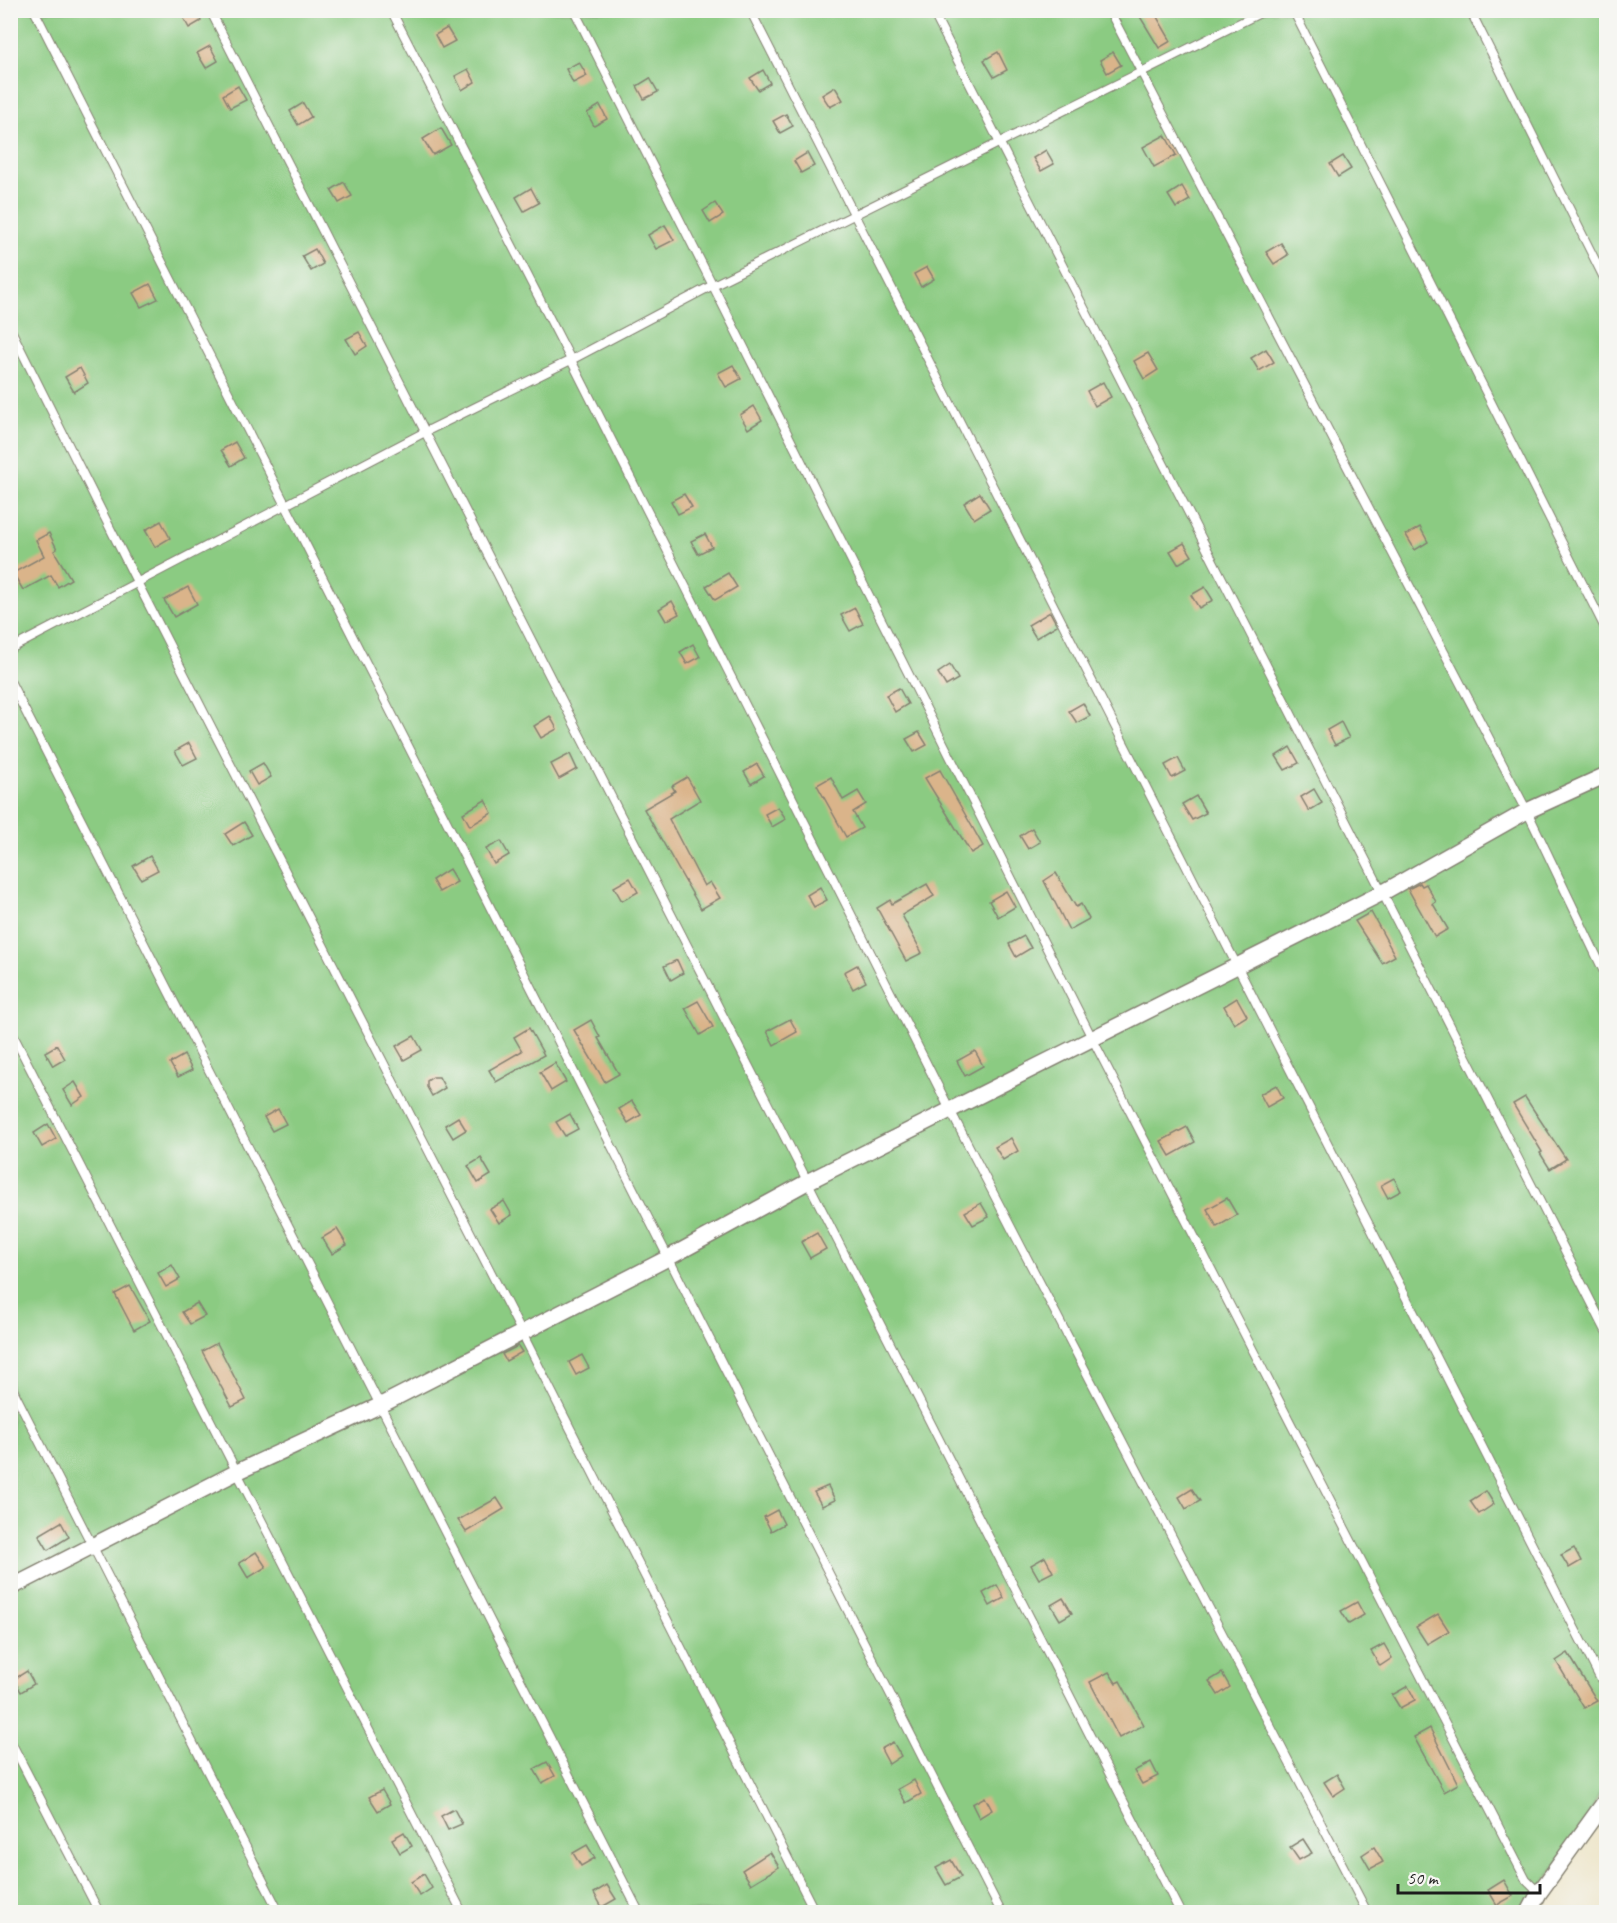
<svg xmlns="http://www.w3.org/2000/svg" width="1617" height="1923" font-family="Caveat,sans-serif">
<style>
.green{fill:#8bcb82;stroke:#54744f;stroke-width:1.5}
.building{fill:#dab48a}
.lines{fill:none;stroke-linecap:round;stroke-linejoin:round}
.lane-casing{stroke:#848071;stroke-width:10}
.street-casing{stroke:#848071;stroke-width:18}
.lane{stroke:#fff;stroke-width:8}
.street{stroke:#fff;stroke-width:15}
</style>
<rect width="100%" height="100%" fill="#f6f6f2"/>
<filter id="ink" filterUnits="userSpaceOnUse"><feTurbulence type="fractalNoise" baseFrequency=".0167" numOctaves="2"/><feDisplacementMap in="SourceGraphic" scale="12" xChannelSelector="R" yChannelSelector="G"/><feConvolveMatrix kernelMatrix="1 2 1 2 8 2 1 2 1" color-interpolation-filters="sRGB"/></filter>
<filter id="wash" filterUnits="userSpaceOnUse"><feTurbulence type="fractalNoise" baseFrequency=".008" numOctaves="4" result="noise"/><feDisplacementMap in="SourceGraphic" scale="24" xChannelSelector="R" yChannelSelector="G"/><feGaussianBlur stdDeviation="1.35" result="paint"/><feColorMatrix in="noise" values="0 0 0 0 0 0 0 0 0 0 0 0 0 0 0 0 0 1.4 0 .05"/><feComposite in="paint" operator="in"/></filter>
<g filter="url(#wash)">
<rect width="100%" height="100%" fill="#ede4c6"/>
<polygon class="green" points="11,11 1606,11 1606,1780 1591,1812 1527,1912 11,1912"/>
<g id="blocks">
<g class="building">
<polygon points="179,10 195,10 201,21 189,28"/>
<polygon points="1136,10 1153,10 1171,41 1159,48"/>
<polygon points="447,28 455,41 442,48 435,35"/>
<polygon points="210,46 218,61 206,68 197,53"/>
<polygon points="998,52 1007,70 994,77 984,60"/>
<polygon points="1113,52 1121,65 1107,73 1100,60"/>
<polygon points="579,62 587,76 573,83 566,69"/>
<polygon points="468,69 475,82 462,90 455,76"/>
<polygon points="763,70 770,83 758,90 750,78"/>
<polygon points="650,78 658,92 644,99 637,86"/>
<polygon points="238,86 246,100 230,108 223,95"/>
<polygon points="835,87 843,100 830,107 822,95"/>
<polygon points="303,103 311,117 298,125 290,111"/>
<polygon points="600,105 607,119 594,126 587,113"/>
<polygon points="786,114 793,126 780,133 773,121"/>
<polygon points="441,128 451,145 433,155 423,139"/>
<polygon points="1165,135 1176,155 1154,167 1143,147"/>
<polygon points="1046,150 1054,164 1041,171 1033,158"/>
<polygon points="807,153 814,166 801,173 794,161"/>
<polygon points="1343,156 1351,169 1338,177 1330,164"/>
<polygon points="344,182 352,196 339,203 331,190"/>
<polygon points="1182,186 1190,200 1176,208 1168,195"/>
<polygon points="531,188 539,203 524,211 516,197"/>
<polygon points="715,203 723,215 710,223 703,211"/>
<polygon points="665,225 674,240 656,249 648,235"/>
<polygon points="1281,243 1288,255 1274,264 1266,252"/>
<polygon points="315,249 323,264 311,271 302,256"/>
<polygon points="927,267 934,279 921,287 914,274"/>
<polygon points="150,284 158,299 141,307 133,293"/>
<polygon points="359,332 367,346 355,354 346,339"/>
<polygon points="1266,349 1274,362 1259,371 1251,358"/>
<polygon points="1148,353 1158,370 1144,379 1134,361"/>
<polygon points="733,365 741,379 726,387 718,373"/>
<polygon points="80,368 88,383 74,392 65,377"/>
<polygon points="1103,382 1111,397 1095,406 1087,391"/>
<polygon points="754,406 762,420 748,429 740,415"/>
<polygon points="235,442 244,458 231,466 221,450"/>
<polygon points="980,493 990,509 974,519 964,503"/>
<polygon points="684,494 692,507 678,514 671,501"/>
<polygon points="161,521 170,538 155,547 145,530"/>
<polygon points="1420,527 1428,542 1415,550 1406,535"/>
<polygon points="49,533 57,549 54,551 71,579 58,587 51,575 23,590 13,573 44,556 36,540"/>
<polygon points="705,534 712,547 698,554 691,541"/>
<polygon points="1184,543 1192,556 1178,564 1170,551"/>
<polygon points="728,573 737,587 715,600 706,586"/>
<polygon points="188,587 197,604 174,617 164,600"/>
<polygon points="1205,587 1213,600 1199,608 1191,595"/>
<polygon points="672,601 679,614 666,621 659,609"/>
<polygon points="855,608 863,624 850,631 841,615"/>
<polygon points="1050,612 1057,625 1036,638 1028,625"/>
<polygon points="693,644 700,657 687,664 680,652"/>
<polygon points="950,665 958,679 946,686 938,673"/>
<polygon points="899,688 908,704 895,712 886,695"/>
<polygon points="1083,703 1090,716 1077,723 1069,711"/>
<polygon points="550,716 557,729 541,738 534,726"/>
<polygon points="1341,722 1349,738 1335,745 1327,730"/>
<polygon points="919,732 927,745 914,752 906,739"/>
<polygon points="189,743 197,758 183,765 175,751"/>
<polygon points="1290,747 1299,763 1285,770 1276,756"/>
<polygon points="570,754 577,769 559,779 551,764"/>
<polygon points="1178,758 1185,771 1172,778 1165,765"/>
<polygon points="263,763 271,777 257,785 249,771"/>
<polygon points="757,764 764,776 751,784 744,772"/>
<polygon points="940,770 983,846 971,853 925,778"/>
<polygon points="687,777 700,800 669,819 704,886 710,882 720,898 701,909 644,809 675,791 672,786"/>
<polygon points="831,777 843,800 858,791 866,804 853,812 862,828 846,837 817,785"/>
<polygon points="1314,789 1322,803 1309,811 1301,797"/>
<polygon points="1196,796 1206,813 1192,820 1182,804"/>
<polygon points="485,800 492,813 470,826 463,813"/>
<polygon points="778,807 786,819 772,827 765,814"/>
<polygon points="244,822 252,835 233,846 225,834"/>
<polygon points="1032,828 1040,842 1028,849 1020,836"/>
<polygon points="501,841 509,855 494,864 486,849"/>
<polygon points="150,856 158,870 141,879 133,866"/>
<polygon points="449,869 457,882 439,892 432,880"/>
<polygon points="1056,873 1076,907 1081,904 1089,919 1069,930 1044,881"/>
<polygon points="630,878 638,892 622,901 614,887"/>
<polygon points="1420,883 1422,886 1426,884 1436,902 1433,904 1448,929 1435,937 1408,889"/>
<polygon points="927,884 934,896 902,915 922,953 906,961 877,908 890,900 892,904"/>
<polygon points="820,887 827,900 814,907 807,895"/>
<polygon points="1006,891 1015,907 998,917 989,901"/>
<polygon points="1371,912 1395,956 1382,963 1355,921"/>
<polygon points="1024,936 1031,948 1016,957 1009,944"/>
<polygon points="677,960 683,973 671,980 664,966"/>
<polygon points="857,965 866,982 853,989 844,972"/>
<polygon points="1237,998 1247,1016 1234,1024 1224,1006"/>
<polygon points="698,1001 713,1027 700,1035 685,1008"/>
<polygon points="790,1019 797,1032 774,1045 767,1031"/>
<polygon points="591,1020 600,1037 598,1038 619,1074 605,1082 574,1030"/>
<polygon points="529,1028 544,1055 496,1082 489,1070 522,1051 514,1037"/>
<polygon points="414,1036 422,1050 404,1060 396,1046"/>
<polygon points="57,1045 65,1059 53,1066 45,1052"/>
<polygon points="975,1051 983,1066 965,1076 957,1061"/>
<polygon points="184,1055 192,1070 178,1077 170,1063"/>
<polygon points="555,1063 566,1082 551,1091 540,1072"/>
<polygon points="433,1077 439,1077 445,1088 432,1096 427,1087 427,1081"/>
<polygon points="75,1082 84,1097 72,1105 63,1090"/>
<polygon points="1276,1085 1283,1098 1267,1107 1260,1094"/>
<polygon points="1525,1097 1566,1159 1550,1169 1540,1153 1542,1152 1513,1104"/>
<polygon points="632,1101 641,1115 628,1123 619,1109"/>
<polygon points="278,1109 286,1124 272,1131 264,1117"/>
<polygon points="570,1114 578,1129 565,1136 556,1122"/>
<polygon points="458,1117 466,1130 453,1138 445,1125"/>
<polygon points="48,1124 56,1139 42,1147 34,1133"/>
<polygon points="1187,1127 1195,1142 1170,1156 1161,1141"/>
<polygon points="1011,1138 1018,1151 1003,1160 995,1147"/>
<polygon points="481,1158 491,1175 478,1183 468,1166"/>
<polygon points="1394,1178 1401,1191 1388,1198 1381,1185"/>
<polygon points="1227,1198 1237,1215 1217,1227 1207,1209"/>
<polygon points="504,1201 512,1215 499,1223 490,1209"/>
<polygon points="981,1203 989,1217 973,1225 965,1212"/>
<polygon points="337,1229 347,1245 332,1254 322,1238"/>
<polygon points="817,1233 826,1249 810,1258 801,1242"/>
<polygon points="172,1265 180,1279 166,1287 158,1273"/>
<polygon points="130,1286 150,1321 134,1330 115,1294"/>
<polygon points="197,1303 205,1316 190,1324 182,1312"/>
<polygon points="217,1343 246,1400 232,1407 202,1351"/>
<polygon points="518,1346 522,1352 506,1361 502,1354"/>
<polygon points="582,1355 589,1368 576,1375 569,1362"/>
<polygon points="828,1486 835,1500 822,1506 814,1492"/>
<polygon points="1192,1489 1200,1501 1186,1509 1179,1497"/>
<polygon points="1486,1491 1494,1504 1479,1514 1470,1501"/>
<polygon points="497,1498 504,1509 466,1532 458,1520"/>
<polygon points="777,1510 784,1524 771,1531 764,1517"/>
<polygon points="61,1522 69,1537 48,1550 39,1535"/>
<polygon points="1574,1548 1581,1561 1569,1568 1561,1555"/>
<polygon points="256,1552 266,1567 248,1578 239,1563"/>
<polygon points="1045,1557 1053,1572 1039,1579 1031,1565"/>
<polygon points="997,1585 1004,1598 990,1606 983,1593"/>
<polygon points="1063,1598 1072,1613 1060,1620 1051,1605"/>
<polygon points="1357,1602 1364,1615 1349,1624 1341,1611"/>
<polygon points="1438,1614 1449,1631 1427,1644 1416,1627"/>
<polygon points="1384,1644 1392,1658 1380,1666 1371,1651"/>
<polygon points="1568,1653 1597,1701 1584,1708 1556,1661"/>
<polygon points="27,1671 34,1684 21,1692 14,1679"/>
<polygon points="1109,1672 1116,1683 1120,1681 1144,1725 1119,1738 1090,1682"/>
<polygon points="1222,1673 1230,1687 1218,1695 1209,1681"/>
<polygon points="1408,1686 1415,1700 1400,1708 1392,1695"/>
<polygon points="1430,1728 1458,1784 1444,1792 1414,1737"/>
<polygon points="893,1742 901,1756 889,1764 881,1749"/>
<polygon points="547,1762 555,1776 542,1783 534,1769"/>
<polygon points="1151,1762 1158,1776 1142,1784 1134,1771"/>
<polygon points="1337,1774 1345,1788 1333,1796 1324,1782"/>
<polygon points="914,1780 921,1794 906,1803 898,1789"/>
<polygon points="382,1790 390,1804 378,1811 369,1797"/>
<polygon points="985,1797 992,1810 979,1818 972,1804"/>
<polygon points="454,1809 462,1824 448,1830 441,1816"/>
<polygon points="404,1832 412,1846 400,1853 392,1839"/>
<polygon points="1303,1839 1312,1853 1299,1860 1290,1847"/>
<polygon points="587,1845 595,1858 581,1866 573,1853"/>
<polygon points="1374,1847 1383,1862 1370,1869 1362,1855"/>
<polygon points="770,1852 779,1867 751,1884 742,1870"/>
<polygon points="951,1860 961,1877 946,1885 936,1868"/>
<polygon points="424,1874 432,1888 420,1896 411,1882"/>
<polygon points="1504,1880 1513,1896 1497,1905 1488,1890"/>
<polygon points="607,1885 616,1899 602,1907 594,1893"/>
</g>
</g>
</g>
<g filter="url(#ink)">
<use href="#blocks" fill-opacity="0" stroke="#848071" stroke-width="1.5"/>
<g class="lines">
<defs>
<g id="lane">
<polyline points="34,10 1001,1912"/>
<polyline points="210,10 1180,1912"/>
<polyline points="391,10 571,360 950,1110 1367,1912"/>
<polyline points="574,10 1092,1038 1526,1880 1539,1893"/>
<polyline points="750,10 1600,1678 1606,1681"/>
<polyline points="932,10 1606,1331"/>
<polyline points="1109,10 1527,811 1606,976"/>
<polyline points="1293,10 1606,630"/>
<polyline points="1470,10 1606,282"/>
<polyline points="10,328 137,582 522,1333 815,1912"/>
<polyline points="10,649 425,432 571,360 713,285 1266,10"/>
<polyline points="10,681 639,1912"/>
<polyline points="10,1029 462,1912"/>
<polyline points="10,1384 279,1912"/>
<polyline points="10,1740 99,1912"/>
</g>
<g id="street">
<polyline points="10,1588 237,1472 381,1405 668,1258 809,1181 1382,893 1527,811 1606,775"/>
<polyline points="1529,1912 1539,1893 1606,1800"/>
</g>
</defs>
<use href="#lane" class="lane-casing"/>
<use href="#street" class="street-casing"/>
<use href="#lane" class="lane"/>
<use href="#street" class="street"/>
</g>
</g>
<rect width="1617" height="1923" fill="none" stroke="#f6f6f2" stroke-width="36"/>
<path d="M1398 1884v9h142v-9" fill="none" stroke="#1c1c1c" stroke-width="3"/>
<text x="1407" y="1884" font-size="18" fill="#1c1c1c" stroke="#f6f6f2" stroke-width="4.5" paint-order="stroke">50 m</text>
</svg>
